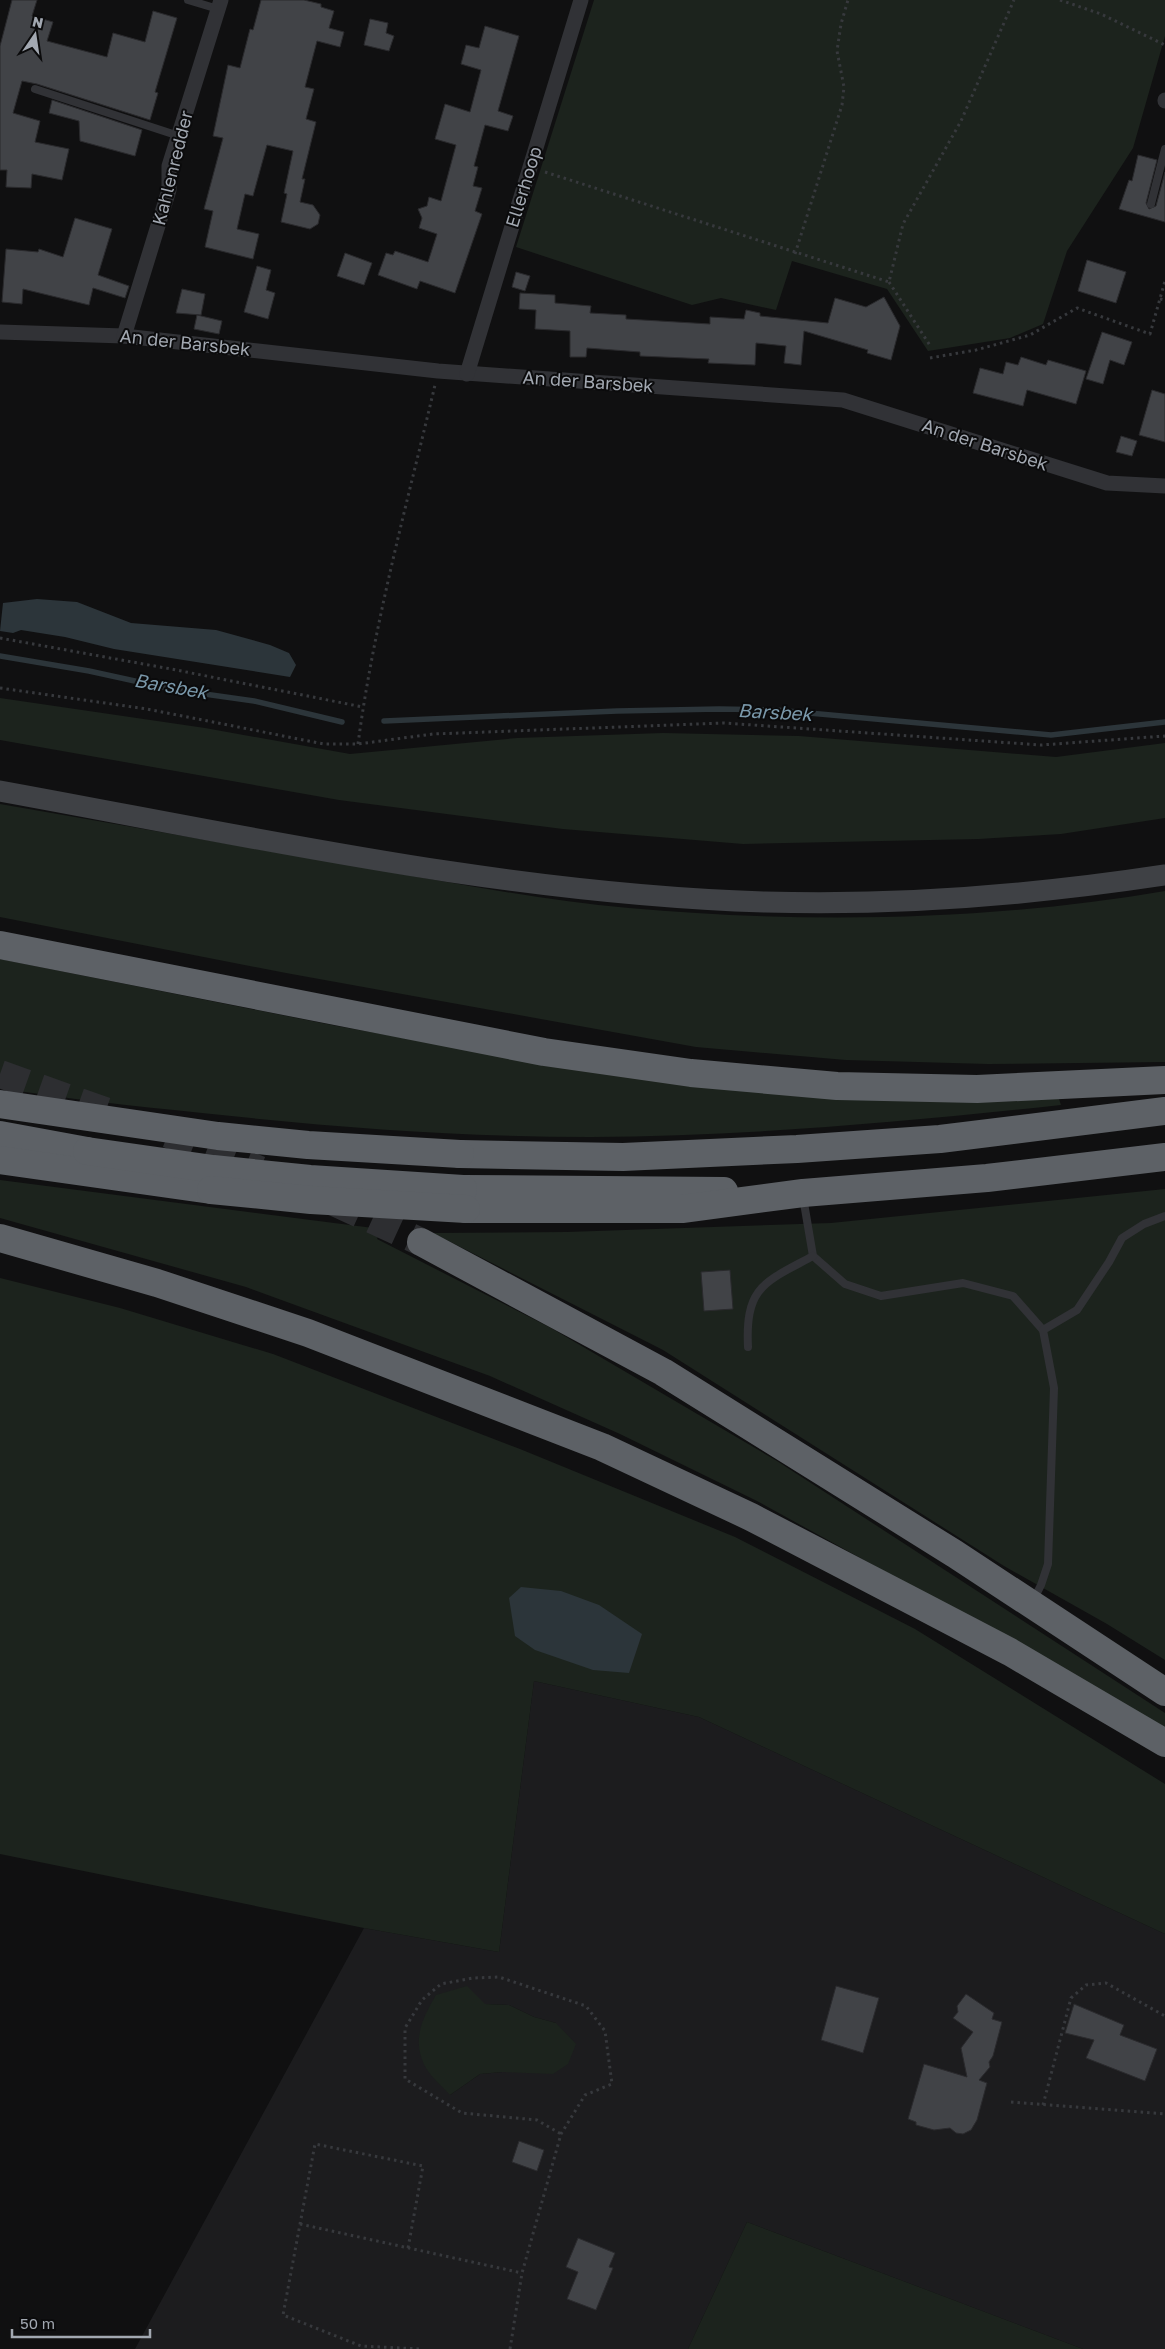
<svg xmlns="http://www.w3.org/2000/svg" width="1165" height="2349" font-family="'Golos Text',sans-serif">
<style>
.built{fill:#1c1c1e;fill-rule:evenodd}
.green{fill:#1c231d}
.water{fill:#2c353a}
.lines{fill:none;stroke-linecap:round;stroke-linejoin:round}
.stream{stroke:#2c353a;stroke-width:5.5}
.building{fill:#414347;stroke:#2a2a2d}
.motorway-tunnel{stroke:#2d2e31;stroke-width:28;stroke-dasharray:28 14;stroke-linecap:butt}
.path{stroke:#37393d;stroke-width:3;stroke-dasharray:2.5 4;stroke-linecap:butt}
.service{stroke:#313236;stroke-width:8}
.minor{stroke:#313236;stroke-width:15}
.secondary{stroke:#3f4145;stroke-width:21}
.motorway{stroke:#5d6166;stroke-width:28}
.motorway-bridge{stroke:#5d6166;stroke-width:28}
.labels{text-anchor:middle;stroke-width:4;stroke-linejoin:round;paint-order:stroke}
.street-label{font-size:18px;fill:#a2a8b1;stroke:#0b0b0c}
.water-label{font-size:19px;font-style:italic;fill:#7a98aa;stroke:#0b0b0c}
</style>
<rect width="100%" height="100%" fill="#101011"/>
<path class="built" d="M534 1681 699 1717 1165 1934V2349H1083L747 2222 688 2349H135L364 1928 499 1952ZM485 2004 509 2005 534 2017 556 2023 502 2072 480 2074 450 2095Z"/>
<g class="green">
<polygon points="594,0 1165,0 1165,36 1133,148 1067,251 1043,324 1010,338 928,351 887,289 792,261 776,310 721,298 692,305 516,247"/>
<polygon points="0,698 205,728 350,754 517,738 663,733 799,736 1056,757 1165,743 1165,818 1061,834 979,839 743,844 563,829 339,800 0,740"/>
<path d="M0 804C120 825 240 846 361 867 450 882 539 900 629 908 807 924 989 921 1165 891V1062L988 1064 846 1060 696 1047 286 973 0 917Z"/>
<path d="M0 959 337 1026 544 1063 878 1099H1059L1061 1105C905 1122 748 1136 591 1137 461 1137 331 1127 202 1113 134 1106 67 1099 0 1088Z"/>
<polygon points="0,1180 381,1229 377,1239 551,1328 777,1461 1165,1713 1165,1733 1011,1641 757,1501 620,1434 490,1376 246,1287 0,1218"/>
<polygon points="1165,1189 1165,1660 1107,1624 1004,1566 663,1350 433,1233 567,1232 831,1223"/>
<polygon points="0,1278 120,1308 273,1354 520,1449 735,1537 915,1629 1165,1784 1165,1934 699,1717 534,1681 499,1952 364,1928 0,1854"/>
<path d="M467 1986 485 2004 509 2005 534 2017 556 2023 576 2044 568 2064 553 2074 502 2072 480 2074 450 2095C442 2086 432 2078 426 2068 411 2041 422 2019 436 1995Z"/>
<polygon points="747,2222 1083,2349 688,2349"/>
</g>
<g class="water">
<polygon points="37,599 77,602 131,623 216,630 270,645 289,653 296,665 290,677 114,649 65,637 21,630 13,633 0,631 3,603"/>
<polygon points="521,1587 561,1591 599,1605 642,1634 629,1673 593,1670 535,1650 515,1636 509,1598"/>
</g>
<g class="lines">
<g class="stream">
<polyline points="0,656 89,671 176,690 254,701 342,722"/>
<polyline points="384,721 617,711 719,709 776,710 1051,735 1165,722"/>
</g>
</g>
<g class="building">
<polygon points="12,0 37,0 32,16 53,22 47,41 107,57 113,33 145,42 153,11 177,18 155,92 158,93 150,120 37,84 22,81 13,113 40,121 35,142 69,149 62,180 32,174 31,188 6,187 7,170 0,170 0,46"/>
<polygon points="261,0 304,0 321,4 321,7 334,11 329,28 344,32 340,47 317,41 305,87 314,89 306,119 316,122 302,179 305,179 300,202 313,205 320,215 318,224 310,229 281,222 287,194 284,193 293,151 267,145 253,196 245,194 237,229 259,234 253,259 205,247 213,211 204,209 223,138 213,136 228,65 240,68 250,29 253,30"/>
<polygon points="370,19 388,23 386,33 394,36 389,51 364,45"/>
<polygon points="485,26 519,36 498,111 513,116 508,131 485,125 474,166 478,167 473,186 482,188 475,211 482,214 455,293 420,281 417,289 378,275 386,253 393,255 395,251 428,262 437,234 419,228 422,218 418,209 427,206 429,197 441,201 456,145 435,139 445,104 470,112 481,70 461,64 466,45 479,48"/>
<polygon points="52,100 142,130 135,156 80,141 79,121 49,113"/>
<polygon points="1138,155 1157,160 1146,203 1149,209 1156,206 1165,172 1165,222 1119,209 1129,180 1132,181"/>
<polygon points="75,218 112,229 98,275 129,286 125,298 93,288 89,305 23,289 22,304 2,302 6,249 38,252 39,249 63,257"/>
<polygon points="345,253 372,263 364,285 337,276"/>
<polygon points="1087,260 1126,272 1116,303 1078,291"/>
<polygon points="257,266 271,270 266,290 275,293 268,319 244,312"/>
<polygon points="516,272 530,276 525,291 512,287"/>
<polygon points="182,289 205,294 201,315 176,313"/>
<polygon points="520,293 555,295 555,303 591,306 590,313 626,315 626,319 710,324 710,317 744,319 746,310 760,313 760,316 828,323 835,298 866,307 884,297 900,326 891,360 867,353 868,350 804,331 801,365 784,363 786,346 756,343 755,365 708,363 709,359 640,356 640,352 587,348 586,357 570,357 570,331 535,329 536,310 519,309"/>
<polygon points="197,315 222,321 219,334 194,329"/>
<polygon points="1102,332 1132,342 1124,365 1110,360 1103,384 1086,379"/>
<polygon points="1021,357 1046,365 1048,360 1086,371 1076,404 1027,390 1023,406 973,393 980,368 1003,374 1006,362 1018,365"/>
<polygon points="1152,390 1165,394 1165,442 1139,435"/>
<polygon points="1121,436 1137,441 1132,456 1116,452"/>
<polygon points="730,1270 733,1309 704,1311 701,1272"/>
<polygon points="836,1986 879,1998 863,2053 821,2040"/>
<polygon points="966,1994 994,2013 992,2019 1002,2022 993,2056 989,2062 990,2067 979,2080 987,2083 977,2120 971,2130 963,2134 956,2133 950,2128 934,2130 916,2125 916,2122 908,2119 924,2064 967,2077 961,2048 973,2032 953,2018 958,2012 957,2006"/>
<polygon points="1074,2004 1124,2025 1120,2035 1157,2049 1145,2081 1086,2058 1094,2040 1065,2033"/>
<polygon points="519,2141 544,2150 537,2171 512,2162"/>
<polygon points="578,2238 615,2253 609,2267 613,2268 596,2310 567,2299 578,2272 566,2267"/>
</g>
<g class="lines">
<g class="motorway-tunnel">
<polyline points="0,1074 116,1115"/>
<polyline points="168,1134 260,1170"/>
<polyline points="334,1202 421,1242"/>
</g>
<g class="path">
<polyline points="1060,0 1101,14 1165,45"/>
<polyline points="545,172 889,282 903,224 961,121 1014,0"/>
<polyline points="795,254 842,105 844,87 837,51 841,24 848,0"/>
<polyline points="889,282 931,347"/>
<polyline points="1160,299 1165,300"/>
<polyline points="930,358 976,350 1030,335 1077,308 1150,334 1165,281"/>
<polyline points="0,638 171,669 363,707"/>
<polyline points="0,688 147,709 324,744 358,744 433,734 724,723 1041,745 1165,736"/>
<path d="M358 744C374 623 407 504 435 385"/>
<polyline points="1011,2102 1165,2114"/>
<polyline points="1043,2105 1071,1998 1086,1985 1106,1983 1165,2016"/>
<polyline points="300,2224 522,2273"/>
<polyline points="408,2248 423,2166 315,2144 283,2315 361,2346 420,2349"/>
<polyline points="510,2349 522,2273 561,2134 585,2095 612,2084 605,2031 586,2006 499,1977 473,1978 441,1984 422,2000 405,2028 405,2079 462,2113 537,2120 561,2134"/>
</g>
<g class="service">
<polyline points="188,0 218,9"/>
<polyline points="35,89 179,136"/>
<polyline points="1151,204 1165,149"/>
<polyline points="803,1197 813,1256 845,1284 881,1296 963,1283 1013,1296 1043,1330"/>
<path d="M748 1347C745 1286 765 1282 813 1256"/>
<polyline points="1033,1601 1041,1585 1048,1564 1054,1388 1043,1330 1077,1310 1109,1262 1122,1238 1144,1224 1165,1216"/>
</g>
<g class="minor">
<polyline points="1165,100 1165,101"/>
<polyline points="0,332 124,336 438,371 843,400 1107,483 1165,486"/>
<polyline points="124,336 169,190 169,166 221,0"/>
<polyline points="467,374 581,0"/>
</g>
<path class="secondary" d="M0 791C253 837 507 894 765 902 898 906 1033 895 1165 875"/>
<g class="motorway">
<polyline points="0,945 544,1052 691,1073 837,1086 977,1089 1165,1080"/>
<polyline points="0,1135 87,1151"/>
<polyline points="460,1154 623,1157 797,1149 940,1139 1165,1111"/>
<polyline points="0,1160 211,1190"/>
<polyline points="463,1189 724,1191"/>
<polyline points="466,1209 682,1209 803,1193 987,1178 1165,1157"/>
<polyline points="0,1238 157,1283 308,1333 602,1447 751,1517 922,1606 1010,1652 1165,1743"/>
<polyline points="421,1242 663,1372 955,1554 1165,1692"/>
</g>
<g class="motorway-bridge">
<polyline points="0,1104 218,1136 308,1145 460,1154"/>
<polyline points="87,1151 213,1169 310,1179 463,1189"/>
<polyline points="211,1190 311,1200 466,1209"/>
</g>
</g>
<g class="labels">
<g class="street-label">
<text transform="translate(173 168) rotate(-76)" y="6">Kahlenredder</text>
<text transform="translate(524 187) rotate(-73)" y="6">Ellerhoop</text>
<text transform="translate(185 343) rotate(6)" y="6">An der Barsbek</text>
<text transform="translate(588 382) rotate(4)" y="6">An der Barsbek</text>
<text transform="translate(985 445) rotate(18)" y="6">An der Barsbek</text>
</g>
<g class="water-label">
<text transform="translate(171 686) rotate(10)" y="7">Barsbek</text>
<text transform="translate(775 712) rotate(3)" y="7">Barsbek</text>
</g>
</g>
<g transform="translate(35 35) rotate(13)" stroke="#0b0b0c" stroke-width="4" paint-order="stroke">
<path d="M0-4L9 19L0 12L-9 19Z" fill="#a2a8b1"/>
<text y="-8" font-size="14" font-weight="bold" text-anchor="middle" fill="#a2a8b1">N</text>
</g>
<path d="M12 2329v8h138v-8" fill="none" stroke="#a2a8b1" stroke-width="2.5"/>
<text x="20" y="2329" font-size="15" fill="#a2a8b1" stroke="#0b0b0c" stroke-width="4" paint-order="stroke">50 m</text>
</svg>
